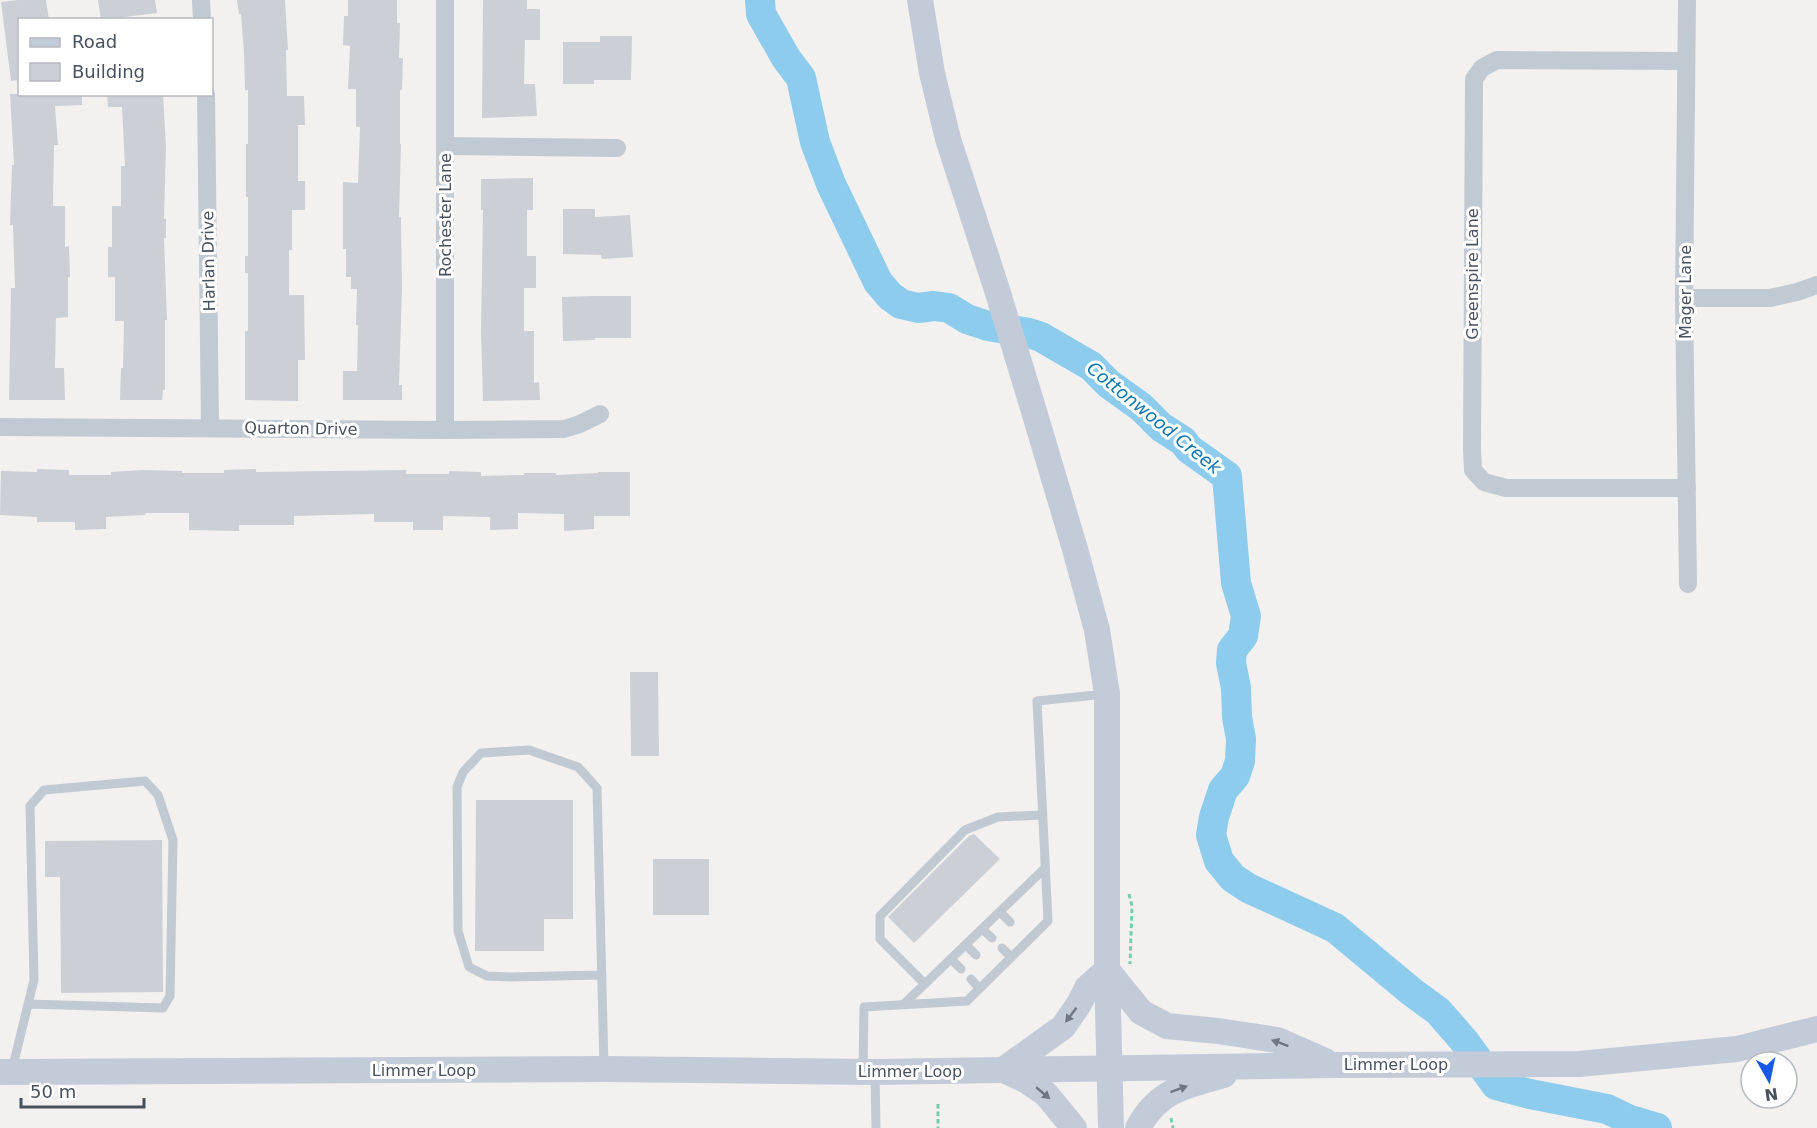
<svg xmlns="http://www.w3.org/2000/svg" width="1817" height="1128" font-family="'DejaVu Sans',sans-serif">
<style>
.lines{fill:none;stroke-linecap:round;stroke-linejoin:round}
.river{stroke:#8dcced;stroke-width:30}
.building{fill:#cccfd6}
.path{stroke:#77ceaf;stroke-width:3;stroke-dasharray:4.5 3;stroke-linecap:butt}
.lane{stroke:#c1c9d2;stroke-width:9}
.street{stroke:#c1c9d2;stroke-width:18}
.secondary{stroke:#c3cbd9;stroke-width:26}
.oneway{fill:#6d7683}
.labels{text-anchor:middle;stroke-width:6;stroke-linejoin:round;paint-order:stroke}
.street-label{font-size:16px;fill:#48515e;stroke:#fff}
.water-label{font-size:18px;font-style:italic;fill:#0c76ad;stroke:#fff}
</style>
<rect width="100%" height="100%" fill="#f3f1f0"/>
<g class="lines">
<polyline class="river" points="760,0 761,14 786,58 801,78 815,142 831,184 878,282 890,296 901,304 918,308 934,306 949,308 967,319 988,326 1029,333 1041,337 1091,366 1109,384 1141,407 1161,427 1183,441 1189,449 1227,476 1236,583 1246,616 1243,636 1232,650 1231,663 1236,688 1237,717 1241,739 1240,761 1235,776 1223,790 1214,817 1211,835 1219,861 1233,878 1248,888 1335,928 1412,992 1438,1011 1465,1042 1496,1085 1530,1094 1607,1109 1630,1120 1657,1128"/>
</g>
<g class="building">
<polygon points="18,0 46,0 49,20 20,20 20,80 11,81 1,2"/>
<polygon points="98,0 155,0 157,13 101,20"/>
<polygon points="237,0 285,0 288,50 286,50 287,96 304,96 305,125 298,125 298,181 305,181 305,210 292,210 292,250 289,250 289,295 304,295 305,360 298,360 298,401 245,400 245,331 248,331 248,273 245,273 245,256 248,256 248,197 246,197 246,144 248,144 248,90 245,90 244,53 241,14 239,14"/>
<polygon points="348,0 397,0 397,23 400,23 399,58 403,58 402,90 400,90 400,144 401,144 399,217 401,217 402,288 399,385 402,385 402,400 343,400 343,371 357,371 358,325 356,325 357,289 351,289 351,277 346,277 346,249 343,249 343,182 358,183 360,127 356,127 356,89 348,89 350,46 343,45 344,16 348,16"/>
<polygon points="483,0 527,0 527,9 540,9 540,40 525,40 524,84 535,84 537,116 482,118"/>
<polygon points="600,36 632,36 631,80 594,80 594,84 563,84 563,42 600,42"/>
<polygon points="10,94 82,94 82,105 55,106 58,145 54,145 53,206 65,206 65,247 69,246 70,277 68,277 68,317 56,318 55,368 64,368 65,400 9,400 11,288 15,288 13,225 10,225 12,165 14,165"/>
<polygon points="107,94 163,94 166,146 164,219 166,219 166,238 164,238 167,320 165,320 165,390 163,390 162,400 120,400 121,368 123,368 124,321 115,321 115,277 108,277 108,247 112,247 112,206 121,206 121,166 125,166 122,107 108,107"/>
<polygon points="533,178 533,210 527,210 527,256 536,256 536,288 524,288 524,331 534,331 534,383 539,382 540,400 483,401 481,331 483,210 481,210 481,179"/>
<polygon points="563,209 595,209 595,217 630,215 633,257 602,259 601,255 563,254"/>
<polygon points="593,296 631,296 631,338 595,338 595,340 563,341 562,297"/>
<polygon points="37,469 69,470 69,475 111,475 111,472 143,470 182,471 182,473 224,473 224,470 256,469 256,472 406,470 406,474 449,474 449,471 481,472 481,476 524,475 524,473 556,473 556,475 598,473 598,472 630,472 630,516 594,516 594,529 564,531 564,514 518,513 518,529 490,530 490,517 443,516 443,530 413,530 413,522 374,522 374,514 294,516 294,525 239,525 239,531 189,530 189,513 145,513 146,515 106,517 106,529 75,530 75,522 37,522 37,517 0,515 1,471 37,472"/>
<polygon points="630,672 658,672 659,756 631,756"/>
<polygon points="476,800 573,800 573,919 544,919 544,951 475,951"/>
<polygon points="974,834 1000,859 914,943 888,917 969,836"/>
<polygon points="162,840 163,992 61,993 60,877 45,877 45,841"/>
<rect x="653" y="859" width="56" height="56"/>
</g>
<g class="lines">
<g class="path">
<polyline points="1129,894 1132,906 1130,964"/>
<polyline points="938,1104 938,1128"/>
<polyline points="1171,1118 1173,1128"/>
</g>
<g class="lane">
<polyline points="1000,912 1010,922"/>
<polyline points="982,929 992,938"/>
<polyline points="966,945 976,955"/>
<polyline points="1002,948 1011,957"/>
<polyline points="951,959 961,969"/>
<polyline points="602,975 510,977 487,976 469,967 458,931 457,787 463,772 481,753 529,750 578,767 597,788 604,1066"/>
<polyline points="971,979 979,988"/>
<polyline points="925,984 880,939 880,916 965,830 998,817 1042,815"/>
<polyline points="904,1004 1045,868"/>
<polyline points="863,1069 864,1007 967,1001 1048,921 1037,701 1106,694"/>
<polyline points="12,1070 34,980 30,806 44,790 145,781 158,795 173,840 170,996 163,1008 28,1004"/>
<polyline points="875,1074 876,1128"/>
</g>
<g class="street">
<polyline points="201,0 202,20"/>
<polyline points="445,0 445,430"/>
<polyline points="1687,0 1684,298 1688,584"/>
<polyline points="1686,61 1497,60 1482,68 1474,79 1472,449 1473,470 1484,482 1506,488 1687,488"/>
<polyline points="206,94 210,427"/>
<polyline points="445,146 617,148"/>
<polyline points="1684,298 1770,298 1797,292 1817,285"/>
<polyline points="0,427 445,430 564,429 580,424 600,414"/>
</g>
<g class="secondary">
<polyline points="920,0 932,73 948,139 998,293 1033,408 1075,549 1097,630 1107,694 1107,970 1111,1128"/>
<polyline points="1107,970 1141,1012 1167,1026 1218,1031 1277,1040 1325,1061"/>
<polyline points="1003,1070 1063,1027 1079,1004 1087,988 1107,970"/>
<polyline points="1006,1071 1027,1081 1046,1094 1074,1128"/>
<polyline points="0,1072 605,1069 875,1072 1335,1065 1579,1064 1737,1049 1817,1029"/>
<path d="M1138 1128C1158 1090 1185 1086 1224 1075"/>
</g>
</g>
<defs><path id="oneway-solid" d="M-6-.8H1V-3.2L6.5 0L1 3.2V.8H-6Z" transform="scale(1.5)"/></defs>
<g class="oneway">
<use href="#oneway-solid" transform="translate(1071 1015) rotate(127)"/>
<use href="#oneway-solid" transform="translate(1280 1043) rotate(-160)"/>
<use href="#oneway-solid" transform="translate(1179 1089) rotate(-20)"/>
<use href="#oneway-solid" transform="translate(1043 1093) rotate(40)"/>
</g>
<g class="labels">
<g class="street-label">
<text transform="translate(445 215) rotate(-90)" y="6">Rochester Lane</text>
<text transform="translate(208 261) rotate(-91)" y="6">Harlan Drive</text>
<text transform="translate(1472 274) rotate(-90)" y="6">Greenspire Lane</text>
<text transform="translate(1685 292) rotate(-90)" y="6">Mager Lane</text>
<text transform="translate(301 428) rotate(1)" y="6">Quarton Drive</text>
<text x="1396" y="1070">Limmer Loop</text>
<text x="424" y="1076">Limmer Loop</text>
<text x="910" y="1077">Limmer Loop</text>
</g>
<g class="water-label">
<text transform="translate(1154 418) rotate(39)" y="6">Cottonwood Creek</text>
</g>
</g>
<rect x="18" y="18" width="195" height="78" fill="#ffffff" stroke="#b6b9bf" stroke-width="1.5"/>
<rect x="30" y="38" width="30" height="9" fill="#c3cbd9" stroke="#b6b9bf" stroke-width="1.5"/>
<text x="72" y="48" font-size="18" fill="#48515e">Road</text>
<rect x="30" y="63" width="30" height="18" fill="#cccfd6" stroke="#b6b9bf" stroke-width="1.5"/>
<text x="72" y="78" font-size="18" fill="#48515e">Building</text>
<g transform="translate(1769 1080) rotate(171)"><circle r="28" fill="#ffffff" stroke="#b6b9bf" stroke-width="1.5"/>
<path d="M0-4.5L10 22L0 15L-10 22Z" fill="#1957e5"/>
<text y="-9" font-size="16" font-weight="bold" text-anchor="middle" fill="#48515e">N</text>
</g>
<path d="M21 1098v9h123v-9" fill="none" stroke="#48515e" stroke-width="3"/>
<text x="30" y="1098" font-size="18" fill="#48515e" stroke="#ffffff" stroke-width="4.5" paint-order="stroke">50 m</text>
</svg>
